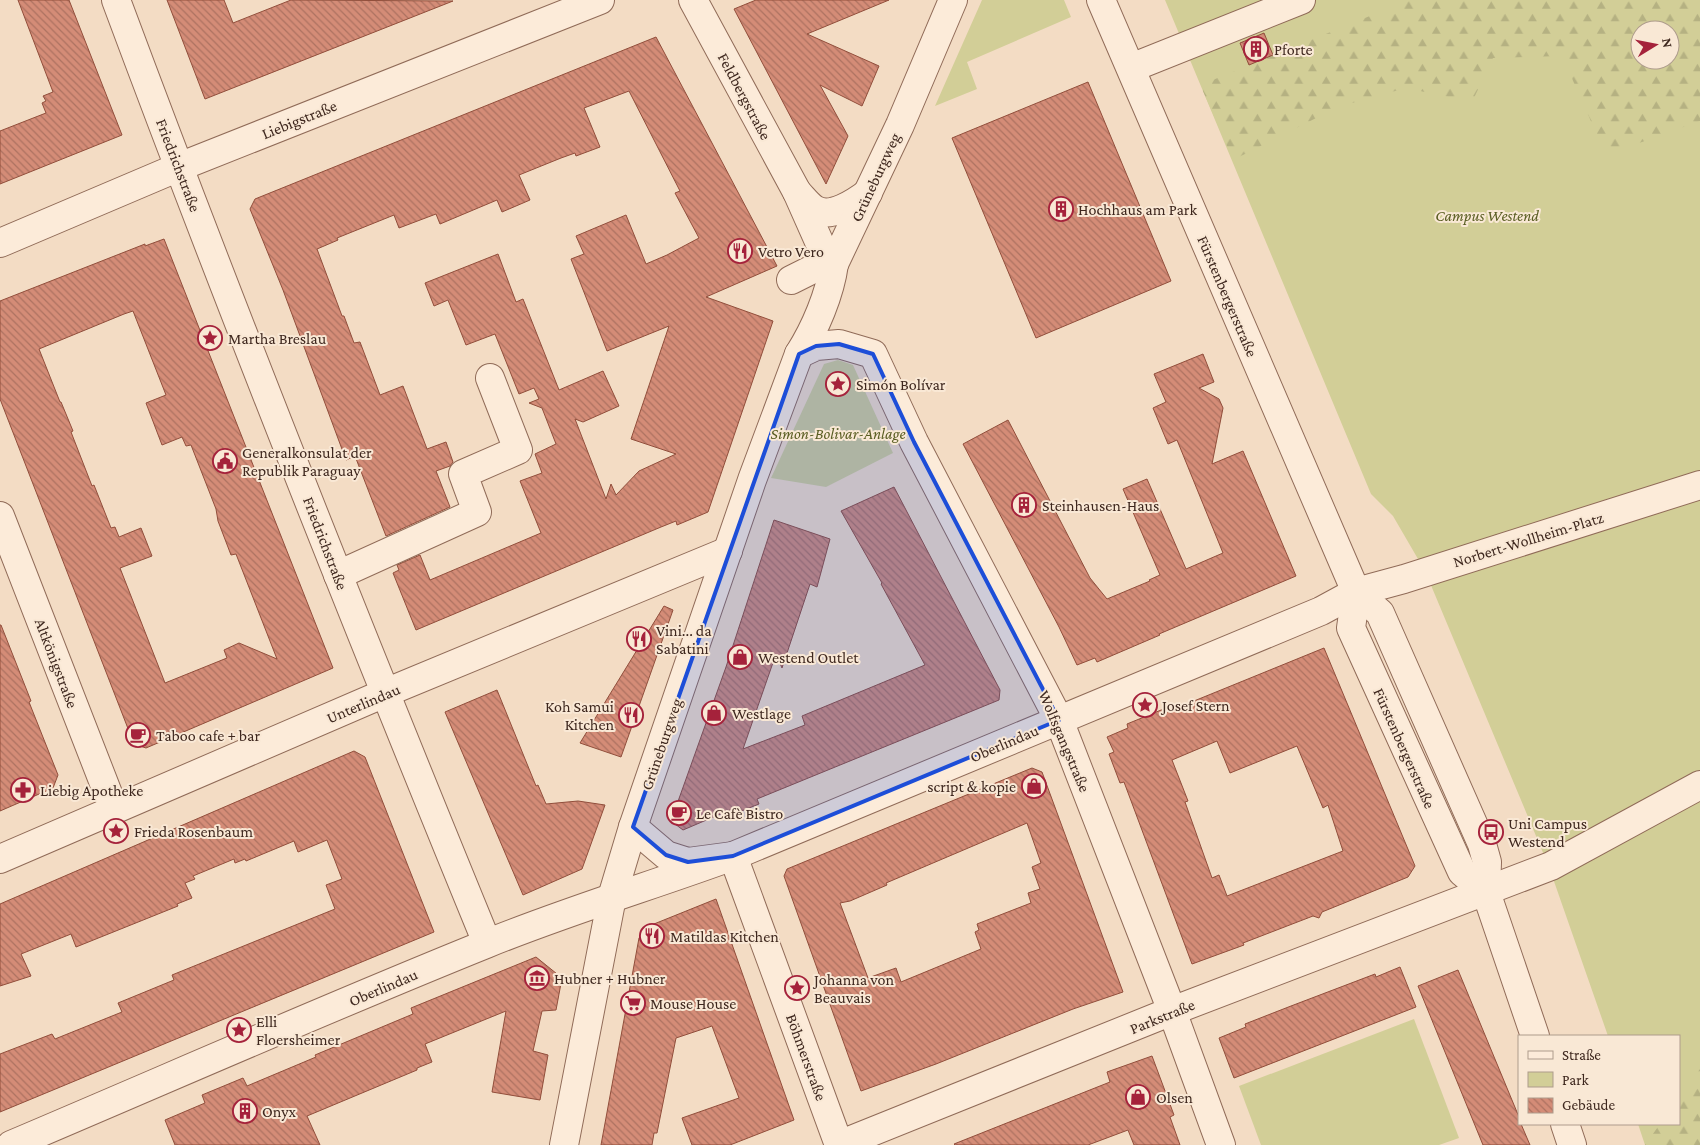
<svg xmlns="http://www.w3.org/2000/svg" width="1700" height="1145" font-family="'Crimson Pro',serif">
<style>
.green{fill:#d2ce97;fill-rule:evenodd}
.forest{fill:url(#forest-firs);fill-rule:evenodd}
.building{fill:url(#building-back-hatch);stroke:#914e3b;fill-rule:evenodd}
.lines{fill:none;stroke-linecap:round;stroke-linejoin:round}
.minor-casing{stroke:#906b58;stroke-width:30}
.minor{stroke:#fcebd9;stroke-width:28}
.marked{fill:#1d4ed8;fill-opacity:0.2;stroke:#1d4ed8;stroke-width:4;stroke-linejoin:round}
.labels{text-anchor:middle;stroke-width:4;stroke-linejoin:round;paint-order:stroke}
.poi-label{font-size:16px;fill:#3e271e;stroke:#f9e8d5;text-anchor:start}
.street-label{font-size:16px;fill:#3e271e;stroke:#f9e8d5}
.park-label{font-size:16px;font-style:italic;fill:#595d22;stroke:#f9e8d5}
</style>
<defs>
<pattern id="forest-firs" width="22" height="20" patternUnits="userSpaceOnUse" patternTransform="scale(1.25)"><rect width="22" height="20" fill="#d2ce97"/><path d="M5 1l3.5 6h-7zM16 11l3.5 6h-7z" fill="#b5b182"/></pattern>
<pattern id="building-back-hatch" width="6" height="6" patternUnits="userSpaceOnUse" patternTransform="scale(1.25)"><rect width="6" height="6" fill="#d48c77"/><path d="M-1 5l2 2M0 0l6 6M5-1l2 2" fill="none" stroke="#ad7261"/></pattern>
</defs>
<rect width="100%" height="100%" fill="#f3dcc4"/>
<g class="green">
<polygon points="982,0 1064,0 1071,17 967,62 977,89 935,106"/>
<path d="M1165 0H1700V1145H1645L1638 1124H1679V1036H1608L1549 867 1425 571 1393 516 1371 494ZM1640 30H1670V60H1640Z"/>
<polygon points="838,360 853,365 893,453 826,487 771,478 824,364"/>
<polygon points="1414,1019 1459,1138 1439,1145 1261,1145 1239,1086"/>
</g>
<g class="forest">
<path d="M1409 0H1700V121L1606 155 1562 56 1493 58 1472 102 1406 88 1338 107 1233 160 1203 91V84ZM1640 30H1670V60H1640Z"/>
<polygon points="1700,1069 1700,1145 1645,1145 1660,1124 1679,1124 1679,1098"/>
</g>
<g class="building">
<polygon points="18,0 69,0 122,135 0,184 0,131 46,113 42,103 46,101 43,96 53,92"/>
<polygon points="167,0 224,0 233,23 291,0 453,1 205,99"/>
<polygon points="756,0 889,0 807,34 879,66 862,106 820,85 848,136 826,184 734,9"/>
<polygon points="1264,33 1273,55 1249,65 1240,43"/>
<polygon points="656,37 777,266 706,297 773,321 708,512 677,525 676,521 661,527 416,630 393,573 399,570 397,565 420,555 430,580 541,533 520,481 542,473 535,454 556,444 542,408 529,403 539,399 534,388 519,394 495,334 466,345 448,300 434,306 425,283 498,254 516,302 523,299 559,390 603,371 619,406 583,422 575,419 606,499 611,484 616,495 639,471 676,454 631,439 669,326 607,351 571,259 584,254 576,236 626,215 646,264 667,255 699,238 675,193 680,191 629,91 584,108 600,147 576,156 575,153 561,158 519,175 530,200 502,212 497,200 440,224 436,214 399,228 394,215 337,238 338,240 317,249 342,316 344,316 354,343 360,342 380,395 403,386 427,449 446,442 453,462 450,466 436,471 450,507 386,536 355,456 346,460 283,290 250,209 255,199"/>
<polygon points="1088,82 1171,281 1036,338 952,138"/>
<path d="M164 239 333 668 146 748 134 744 0 399V301L145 244V246ZM133 311 166 395 146 403 162 445 182 437 186 446 191 445 216 509 218 521 231 555 236 554 277 659 239 643 224 650 227 658 165 683 120 568 152 556 141 528 119 537 115 527 111 528 94 485 92 486 71 432 73 431 61 402H60L39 349 124 314Z"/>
<polygon points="1203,354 1214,382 1199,388 1219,399 1223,408 1212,464 1243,451 1296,576 1159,634 1160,635 1097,662 1095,658 1077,665 1059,627 963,444 1008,420 1090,578 1107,599 1150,581 1149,580 1160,575 1123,489 1147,479 1186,569 1223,553 1177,440 1168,444 1153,408 1166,402 1154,374"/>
<polygon points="894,487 1000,690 999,700 757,799 759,804 739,812 737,807 683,830 671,821 726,667 774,520 830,539 817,587 810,584 782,668 776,654 743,749 805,725 802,716 925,665 881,584 882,583 841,511"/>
<polygon points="664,606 673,610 621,757 580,743"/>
<polygon points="0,625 1,625 31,701 29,702 58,775 53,788 0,811"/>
<path d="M1324 648 1415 866 1408 877 1322 912 1319 918 1313 916 1243 943 1244 945 1192 964 1124 782 1120 783 1109 754 1114 752 1107 737 1128 728 1127 724 1166 708 1167 712ZM1217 741 1230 773 1297 746 1323 808 1328 805 1343 851 1227 896 1219 875 1212 878 1185 802 1188 801 1172 760Z"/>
<polygon points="497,690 536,786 538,785 546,804 578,801 605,805 582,869 523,895 445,712"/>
<polygon points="354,751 365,757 434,932 0,1112 0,1054 52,1034 55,1039 122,1012 118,1003 174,980 172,975 335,909 326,885 342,879 327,840 298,852 294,841 246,861 245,859 235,863 234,859 193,876 195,879 185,883 192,898 177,904 178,906 76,947 71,934 21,954 31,976 0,986 0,904"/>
<path d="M1032 768 1042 772 1123 992 1073 1009 936 1064 861 1091 784 876 787 869ZM1027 823 1041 863 1032 867 1040 889 1028 893 1031 903 977 924 979 930 975 932 981 949 901 982 896 968 868 978 840 903 850 901 887 885 886 883Z"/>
<polygon points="716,899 794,1120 730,1145 692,1145 682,1118 739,1098 712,1026 676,1038 657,1133 654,1133 652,1145 601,1145 639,938 649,926"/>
<polygon points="536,957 562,978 556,1010 542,1011 533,1051 548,1055 540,1100 492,1092 506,1011 425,1044 432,1062 417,1068 417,1070 307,1116 320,1145 175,1145 165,1120 205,1103 202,1095 243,1078 247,1086 316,1057 315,1055 413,1014 411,1008"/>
<polygon points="1400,967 1416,1007 1234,1078 1219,1038 1246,1027 1245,1024 1291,1006 1375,974 1376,977"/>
<polygon points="1458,970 1519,1117 1519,1124 1521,1124 1530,1145 1483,1145 1418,986"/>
<polygon points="1152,1056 1174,1115 1170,1117 1180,1145 1134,1145 1128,1130 1088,1145 955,1145 954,1144 1110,1082 1107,1072"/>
</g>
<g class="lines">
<defs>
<g id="minor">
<path d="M116 0C234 317 359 631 487 943"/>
<polyline points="693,0 797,192 825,255 834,264"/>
<polyline points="1101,0 1356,592 1380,613 1482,844 1487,862 1486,892 1535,1036"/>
<polyline points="1131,68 1301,0"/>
<path d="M797 192C802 197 808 205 814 209 830 220 856 202 868 193"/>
<polyline points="0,243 179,167 600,0"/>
<polyline points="791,280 819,266 834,264"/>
<polyline points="799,354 816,346 839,344 873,354 914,442 1059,720 1172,1011 1221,1145"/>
<polyline points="0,516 114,809"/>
<polyline points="338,575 477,512 463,474 518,450 490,378"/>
<polyline points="1356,592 1351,628 1462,872 1486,892"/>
<polyline points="633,827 666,855 688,862 733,856 839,1145 1172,1011 1551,866 1700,785"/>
<polyline points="0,859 385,693 728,551"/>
<polyline points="1565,1124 1572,1145"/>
<path d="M11 1145C169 1078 327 1008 486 944 567 911 651 886 733 856L1321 611 1356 592 1404 579 1700 485"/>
<path d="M564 1145 612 897 633 827 752 480 799 354C815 329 830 294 834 264L900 125 953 0"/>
</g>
</defs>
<use href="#minor" class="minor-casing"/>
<use href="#minor" class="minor"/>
</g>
<path class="marked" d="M839 344 873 354 914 442 1059 720 733 856 688 862 666 855 633 827 799 354 816 346Z"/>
<defs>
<symbol id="building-ring" viewBox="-11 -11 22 22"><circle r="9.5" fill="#f9e8d5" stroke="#a5223b" stroke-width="1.5"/><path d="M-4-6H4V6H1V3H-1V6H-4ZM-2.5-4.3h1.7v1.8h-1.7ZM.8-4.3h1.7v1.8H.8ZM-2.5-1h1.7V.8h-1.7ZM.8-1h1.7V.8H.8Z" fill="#a5223b"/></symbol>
<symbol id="restaurant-ring" viewBox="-11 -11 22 22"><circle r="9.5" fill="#f9e8d5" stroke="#a5223b" stroke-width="1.5"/><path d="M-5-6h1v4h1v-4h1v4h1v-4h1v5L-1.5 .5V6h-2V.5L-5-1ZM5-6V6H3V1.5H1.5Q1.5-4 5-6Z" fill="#a5223b"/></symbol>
<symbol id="sight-ring" viewBox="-11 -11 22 22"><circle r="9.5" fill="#f9e8d5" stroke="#a5223b" stroke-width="1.5"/><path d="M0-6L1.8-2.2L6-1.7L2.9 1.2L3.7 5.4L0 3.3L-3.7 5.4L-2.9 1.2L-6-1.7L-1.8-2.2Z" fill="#a5223b"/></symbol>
<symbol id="civic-ring" viewBox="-11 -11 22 22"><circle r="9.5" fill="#f9e8d5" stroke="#a5223b" stroke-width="1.5"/><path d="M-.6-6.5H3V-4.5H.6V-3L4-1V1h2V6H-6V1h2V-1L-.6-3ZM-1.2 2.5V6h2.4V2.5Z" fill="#a5223b"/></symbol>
<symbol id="shop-ring" viewBox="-11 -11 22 22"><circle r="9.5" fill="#f9e8d5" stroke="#a5223b" stroke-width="1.5"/><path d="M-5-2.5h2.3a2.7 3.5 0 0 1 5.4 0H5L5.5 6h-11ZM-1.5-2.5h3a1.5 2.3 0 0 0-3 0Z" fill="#a5223b"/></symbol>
<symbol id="cafe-ring" viewBox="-11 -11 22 22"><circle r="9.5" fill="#f9e8d5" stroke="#a5223b" stroke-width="1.5"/><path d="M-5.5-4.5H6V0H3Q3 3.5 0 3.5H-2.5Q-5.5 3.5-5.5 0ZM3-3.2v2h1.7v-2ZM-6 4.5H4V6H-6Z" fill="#a5223b"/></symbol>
<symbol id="pharmacy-ring" viewBox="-11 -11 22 22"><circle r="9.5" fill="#f9e8d5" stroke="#a5223b" stroke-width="1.5"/><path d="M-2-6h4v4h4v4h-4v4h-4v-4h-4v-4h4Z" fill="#a5223b"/></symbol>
<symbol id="bus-ring" viewBox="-11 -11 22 22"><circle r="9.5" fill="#f9e8d5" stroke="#a5223b" stroke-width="1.5"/><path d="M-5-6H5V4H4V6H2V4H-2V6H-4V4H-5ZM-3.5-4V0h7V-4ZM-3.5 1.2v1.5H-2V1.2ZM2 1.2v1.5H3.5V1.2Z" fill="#a5223b"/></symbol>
<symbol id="museum-ring" viewBox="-11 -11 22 22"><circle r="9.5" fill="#f9e8d5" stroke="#a5223b" stroke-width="1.5"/><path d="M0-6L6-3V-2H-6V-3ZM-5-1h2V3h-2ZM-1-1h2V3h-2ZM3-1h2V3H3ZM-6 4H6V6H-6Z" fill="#a5223b"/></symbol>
<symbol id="supermarket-ring" viewBox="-11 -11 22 22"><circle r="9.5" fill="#f9e8d5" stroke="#a5223b" stroke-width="1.5"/><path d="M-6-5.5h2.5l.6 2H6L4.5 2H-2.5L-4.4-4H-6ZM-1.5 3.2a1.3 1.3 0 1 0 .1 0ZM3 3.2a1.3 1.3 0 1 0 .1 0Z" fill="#a5223b"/></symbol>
</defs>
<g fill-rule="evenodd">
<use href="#building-ring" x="1242" y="35" width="28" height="28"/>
<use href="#building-ring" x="1047" y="195" width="28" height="28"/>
<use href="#restaurant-ring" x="726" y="237" width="28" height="28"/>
<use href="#sight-ring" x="196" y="324" width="28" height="28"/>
<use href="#sight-ring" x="824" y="370" width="28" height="28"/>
<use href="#civic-ring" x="211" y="447" width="28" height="28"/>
<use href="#building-ring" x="1010" y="491" width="28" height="28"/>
<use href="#restaurant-ring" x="625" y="625" width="28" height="28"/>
<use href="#shop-ring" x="726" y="643" width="28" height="28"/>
<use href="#sight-ring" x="1131" y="691" width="28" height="28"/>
<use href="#shop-ring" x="700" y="699" width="28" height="28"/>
<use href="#restaurant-ring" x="617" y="701" width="28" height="28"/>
<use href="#cafe-ring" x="124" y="721" width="28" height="28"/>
<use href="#shop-ring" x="1020" y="772" width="28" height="28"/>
<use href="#pharmacy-ring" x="9" y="776" width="28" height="28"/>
<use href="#cafe-ring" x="665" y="799" width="28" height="28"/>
<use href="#sight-ring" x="102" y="817" width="28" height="28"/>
<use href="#bus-ring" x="1477" y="818" width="28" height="28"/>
<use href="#restaurant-ring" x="638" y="922" width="28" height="28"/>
<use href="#museum-ring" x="523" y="964" width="28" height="28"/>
<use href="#sight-ring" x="783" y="974" width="28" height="28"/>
<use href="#supermarket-ring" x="619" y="989" width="28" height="28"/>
<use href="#sight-ring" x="225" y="1016" width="28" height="28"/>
<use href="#shop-ring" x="1124" y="1083" width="28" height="28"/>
<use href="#building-ring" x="231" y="1097" width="28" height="28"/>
</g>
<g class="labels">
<g class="poi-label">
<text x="1274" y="55">Pforte</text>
<text x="1078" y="215">Hochhaus am Park</text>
<text x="758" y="257">Vetro Vero</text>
<text x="228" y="344">Martha Breslau</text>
<text x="856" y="390">Simón Bolívar</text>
<text x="242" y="458">Generalkonsulat der<tspan x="242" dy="18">Republik Paraguay</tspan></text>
<text x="1042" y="511">Steinhausen-Haus</text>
<text x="656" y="636">Vini... da<tspan x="656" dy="18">Sabatini</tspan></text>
<text x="758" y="663">Westend Outlet</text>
<text x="1162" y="711">Josef Stern</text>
<text x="614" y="712" text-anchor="end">Koh Samui<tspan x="614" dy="18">Kitchen</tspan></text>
<text x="732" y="719">Westlage</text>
<text x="156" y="741">Taboo cafe + bar</text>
<text x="1016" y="792" text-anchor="end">script &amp; kopie</text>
<text x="40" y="796">Liebig Apotheke</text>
<text x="696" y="819">Le Cafè Bistro</text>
<text x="1508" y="829">Uni Campus<tspan x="1508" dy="18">Westend</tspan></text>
<text x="134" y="837">Frieda Rosenbaum</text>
<text x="670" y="942">Matildas Kitchen</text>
<text x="554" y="984">Hubner + Hubner</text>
<text x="814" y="985">Johanna von<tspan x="814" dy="18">Beauvais</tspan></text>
<text x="650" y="1009">Mouse House</text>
<text x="256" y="1027">Elli<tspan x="256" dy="18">Floersheimer</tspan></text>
<text x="1156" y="1103">Olsen</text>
<text x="262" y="1117">Onyx</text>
</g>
<g class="street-label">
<text transform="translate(745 96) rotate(62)" y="6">Feldbergstraße</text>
<text transform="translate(299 119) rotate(-22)" y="6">Liebigstraße</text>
<text transform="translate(179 165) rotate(69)" y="6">Friedrichstraße</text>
<text transform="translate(875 177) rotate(-65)" y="6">Grüneburgweg</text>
<text transform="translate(1228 296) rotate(67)" y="6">Fürstenbergerstraße</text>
<text transform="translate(1528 539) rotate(-17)" y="6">Norbert-Wollheim-Platz</text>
<text transform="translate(326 543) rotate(69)" y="6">Friedrichstraße</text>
<text transform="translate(57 663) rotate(69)" y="6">Altkönigstraße</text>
<text transform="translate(363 703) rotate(-23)" y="6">Unterlindau</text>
<text transform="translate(1065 741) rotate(67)" y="6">Wolfsgangstraße</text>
<text transform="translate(1004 743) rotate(-23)" y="6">Oberlindau</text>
<text transform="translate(661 744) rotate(-71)" y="6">Grüneburgweg</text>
<text transform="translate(1405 748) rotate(66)" y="6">Fürstenbergerstraße</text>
<text transform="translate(383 987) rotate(-23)" y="6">Oberlindau</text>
<text transform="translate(1162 1016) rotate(-22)" y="6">Parkstraße</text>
<text transform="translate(807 1057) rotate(70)" y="6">Böhmerstraße</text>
</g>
<g class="park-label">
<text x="1487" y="221">Campus Westend</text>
<text x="838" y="439">Simon-Bolivar-Anlage</text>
</g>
</g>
<rect x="1518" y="1035" width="162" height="90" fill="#f9e8d5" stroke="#ae9b8c"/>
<rect x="1528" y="1051" width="25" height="8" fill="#fcebd9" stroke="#ae9b8c"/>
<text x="1562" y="1060" font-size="15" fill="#3e271e">Straße</text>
<rect x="1528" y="1072" width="25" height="15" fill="#d2ce97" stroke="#ae9b8c"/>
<text x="1562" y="1085" font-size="15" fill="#3e271e">Park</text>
<rect x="1528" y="1098" width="25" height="15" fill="url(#building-back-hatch)" stroke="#ae9b8c"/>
<text x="1562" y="1110" font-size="15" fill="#3e271e">Gebäude</text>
<g transform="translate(1655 45) rotate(80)"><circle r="24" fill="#f9e8d5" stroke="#ae9b8c"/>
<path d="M0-4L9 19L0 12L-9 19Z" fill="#a5223b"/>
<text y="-8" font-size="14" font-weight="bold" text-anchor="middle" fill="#3e271e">N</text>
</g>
</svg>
